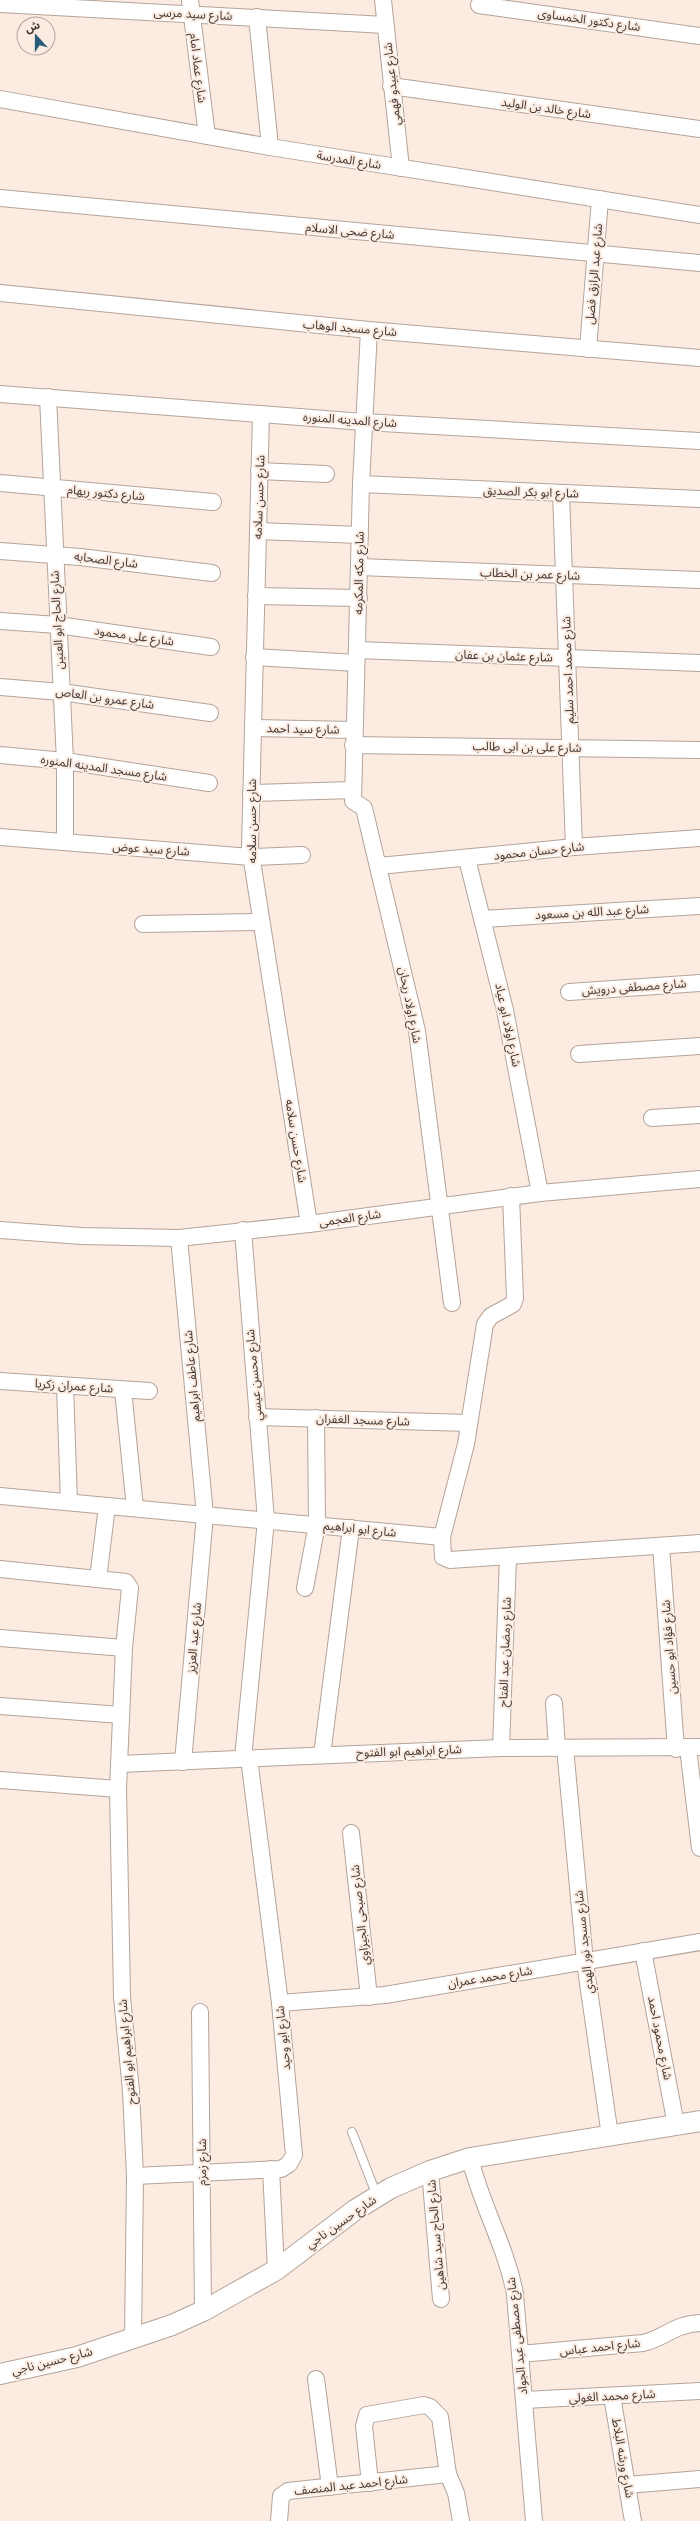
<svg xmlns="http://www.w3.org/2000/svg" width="700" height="2521" font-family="'Open Sans','Noto Sans Arabic',sans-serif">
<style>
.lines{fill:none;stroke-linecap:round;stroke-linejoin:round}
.service-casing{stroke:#b3a49a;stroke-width:10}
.minor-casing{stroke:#b3a49a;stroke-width:18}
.tertiary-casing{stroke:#b3a49a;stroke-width:22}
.service{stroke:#fff;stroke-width:8}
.minor{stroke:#fff;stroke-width:16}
.tertiary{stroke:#fff;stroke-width:20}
.labels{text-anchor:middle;stroke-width:4;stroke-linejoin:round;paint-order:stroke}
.street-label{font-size:12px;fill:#3f3834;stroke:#fbebe0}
</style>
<rect width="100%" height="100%" fill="#fbebe0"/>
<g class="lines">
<defs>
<polyline id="service" points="352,2132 377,2196"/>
<g id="minor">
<polyline points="190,0 207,136"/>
<polyline points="383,0 401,168"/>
<polyline points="0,4 385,25"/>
<polyline points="479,5 700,36"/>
<polyline points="257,17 270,147"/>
<polyline points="391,86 700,129"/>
<polyline points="0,99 270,147 700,215"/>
<polyline points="0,198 700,263"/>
<polyline points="0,293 369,330 700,358"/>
<polyline points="369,330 361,484 353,801 364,808 417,1031 452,1303"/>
<polyline points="588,349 600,199"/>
<polyline points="0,394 364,422 700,441"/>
<polyline points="48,397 65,761 65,842"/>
<polyline points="261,414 250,848 309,1224"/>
<polyline points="259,471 326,474"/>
<polyline points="0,483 213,502"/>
<polyline points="361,484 700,499"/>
<polyline points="561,493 574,847"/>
<polyline points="258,531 360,535"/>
<polyline points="0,551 80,557 212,573"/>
<polyline points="359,567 700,580"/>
<polyline points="256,596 359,598"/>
<polyline points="0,621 58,625 211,647"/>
<polyline points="357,650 700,663"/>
<polyline points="254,657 356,663"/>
<polyline points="0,687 61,692 210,713"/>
<polyline points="253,728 354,730"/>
<polyline points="353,745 700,750"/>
<polyline points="0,755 65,761 209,783"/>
<polyline points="251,793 353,790"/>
<polyline points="0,837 251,857 302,855"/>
<polyline points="467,859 505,1010 540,1193"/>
<polyline points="379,866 574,847 700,838"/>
<polyline points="483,919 700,906"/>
<polyline points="143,924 261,922"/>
<polyline points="569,992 700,983"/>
<polyline points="579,1054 700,1046"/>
<polyline points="652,1118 700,1115"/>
<polyline points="511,1196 515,1298 513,1304 491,1316 485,1324 466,1444 442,1537 443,1557 450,1560 700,1543"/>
<polyline points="0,1230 82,1236 179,1238 309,1224 540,1193 700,1179"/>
<polyline points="243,1230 266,1520 243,1758"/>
<polyline points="179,1238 205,1515 183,1762"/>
<polyline points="0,1381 149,1391"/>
<polyline points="65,1386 69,1502"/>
<polyline points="123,1390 135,1508"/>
<polyline points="257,1417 469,1423"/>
<polyline points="0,1496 442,1537"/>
<polyline points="661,1546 676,1749"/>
<polyline points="0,1569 126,1582 130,1588 124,1648 118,1789 122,1997 131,2091 135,2176 133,2339"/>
<polyline points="98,1579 107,1506"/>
<polyline points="305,1588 317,1524 316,1418"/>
<polyline points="0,1638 124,1648"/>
<polyline points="554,1703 557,1748"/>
<polyline points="0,1706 121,1715"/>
<polyline points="501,1748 508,1557"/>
<polyline points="565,1748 585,1962 610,2136"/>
<polyline points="688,1748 700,1848"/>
<polyline points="322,1755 351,1528"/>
<polyline points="119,1764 501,1748 700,1747"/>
<polyline points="0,1780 118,1789"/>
<polyline points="351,1833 369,1997"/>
<polyline points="643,1951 676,2125"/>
<polyline points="280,2003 385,1995 700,1942"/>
<polyline points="200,2012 203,2311"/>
<path d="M470 2158C481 2205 506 2246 515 2294L534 2521"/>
<polyline points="271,2169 276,2270"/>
<polyline points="430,2171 441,2299"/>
<polyline points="135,2176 281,2169 289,2164 294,2155 280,2003 249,1758"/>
<path d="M520 2354 643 2343C665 2338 674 2324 700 2323"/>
<polyline points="316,2379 330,2487"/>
<polyline points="612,2396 633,2521"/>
<polyline points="524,2400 700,2391"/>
<polyline points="370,2483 364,2426 367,2415 424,2405 430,2407 440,2417 448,2474 456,2493 461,2521"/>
<polyline points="627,2485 700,2479"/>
<polyline points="279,2521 281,2496 288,2491 448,2474"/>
</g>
<polyline id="tertiary" points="0,2374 77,2357 172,2325 203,2311 276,2270 355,2210 391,2188 430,2171 470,2158 700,2121"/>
</defs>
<use href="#service" class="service-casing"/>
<use href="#minor" class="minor-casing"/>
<use href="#tertiary" class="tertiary-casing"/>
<use href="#service" class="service"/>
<use href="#minor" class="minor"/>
<use href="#tertiary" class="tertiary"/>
</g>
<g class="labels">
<g class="street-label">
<text transform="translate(193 14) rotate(3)" y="4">شارع سيد مرسى</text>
<text transform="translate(589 20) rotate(8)" y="4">شارع دكتور الخمساوى</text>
<text transform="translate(198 68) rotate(83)" y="4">شارع عماد امام</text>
<text transform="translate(392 84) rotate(-96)" y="4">شارع عبيدو فهمي</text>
<text transform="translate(546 108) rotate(8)" y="4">شارع خالد بن الوليد</text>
<text transform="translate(349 160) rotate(9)" y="4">شارع المدرسة</text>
<text transform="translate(350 231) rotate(5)" y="4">شارع ضحى الاسلام</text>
<text transform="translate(594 274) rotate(-85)" y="4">شارع عبد الرازق فضل</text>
<text transform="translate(350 328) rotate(5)" y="4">شارع مسجد الوهاب</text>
<text transform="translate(350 420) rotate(4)" y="4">شارع المدينه المنوره</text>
<text transform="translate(531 492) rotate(2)" y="4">شارع ابو بكر الصديق</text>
<text transform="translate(106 493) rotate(5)" y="4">شارع دكتور ريهام</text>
<text transform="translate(259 497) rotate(-88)" y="4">شارع حسن سلامه</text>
<text transform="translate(106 560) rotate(7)" y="4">شارع الصحابه</text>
<text transform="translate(359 573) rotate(-89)" y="4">شارع مكه المكرمه</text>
<text transform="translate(530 574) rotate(2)" y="4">شارع عمر بن الخطاب</text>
<text transform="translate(57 620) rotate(-93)" y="4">شارع الحاج ابو العنين</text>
<text transform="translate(134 636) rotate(8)" y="4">شارع على محمود</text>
<text transform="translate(504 656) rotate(2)" y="4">شارع عثمان بن عفان</text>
<text transform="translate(568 670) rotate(-92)" y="4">شارع محمد احمد سليم</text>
<text transform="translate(105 698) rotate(8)" y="4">شارع عمرو بن العاص</text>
<text transform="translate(303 729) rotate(1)" y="4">شارع سيد احمد</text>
<text transform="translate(527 747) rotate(1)" y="4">شارع على بن ابى طالب</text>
<text transform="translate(104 768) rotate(8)" y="4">شارع مسجد المدينه المنوره</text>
<text transform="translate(252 821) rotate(-90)" y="4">شارع حسن سلامه</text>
<text transform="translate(151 849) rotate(4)" y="4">شارع سيد عوض</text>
<text transform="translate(539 851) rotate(-6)" y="4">شارع حسان محمود</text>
<text transform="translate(592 912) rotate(-3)" y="4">شارع عبد الله بن مسعود</text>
<text transform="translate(634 987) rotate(-4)" y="4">شارع مصطفى درويش</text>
<text transform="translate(410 1005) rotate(79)" y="4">شارع اولاد ريحان</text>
<text transform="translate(508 1025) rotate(78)" y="4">شارع اولاد ابو عياد</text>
<text transform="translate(296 1141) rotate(81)" y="4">شارع حسن سلامه</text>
<text transform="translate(350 1218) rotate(-8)" y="4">شارع العجمى</text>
<text transform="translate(254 1375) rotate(-95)" y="4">شارع محسن عيسي</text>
<text transform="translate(192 1376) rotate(-95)" y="4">شارع عاطف ابراهيم</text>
<text transform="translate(74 1386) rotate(4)" y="4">شارع عمران زكريا</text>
<text transform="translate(363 1420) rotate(2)" y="4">شارع مسجد الغفران</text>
<text transform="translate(360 1529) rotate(6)" y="4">شارع ابو ابراهيم</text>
<text transform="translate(194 1638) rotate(-85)" y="4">شارع عبد العزيز</text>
<text transform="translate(669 1647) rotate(-94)" y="4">شارع فؤاد ابو حسين</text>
<text transform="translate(505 1652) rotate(-88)" y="4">شارع رمضان عبد الفتاح</text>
<text transform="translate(409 1751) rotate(-2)" y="4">شارع ابراهيم ابو الفتوح</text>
<text transform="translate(360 1915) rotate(-96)" y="4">شارع صبحى الجيزاوي</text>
<text transform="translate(584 1942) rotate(-96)" y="4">شارع مسجد نور الهدي</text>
<text transform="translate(490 1977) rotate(-9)" y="4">شارع محمد عمران</text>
<text transform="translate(283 2038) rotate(-96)" y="4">شارع ابو وحيد</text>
<text transform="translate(660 2038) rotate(79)" y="4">شارع محمود احمد</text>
<text transform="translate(127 2052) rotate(-95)" y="4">شارع ابراهيم ابو الفتوح</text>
<text transform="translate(202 2162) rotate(-90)" y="4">شارع زمزم</text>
<text transform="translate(341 2222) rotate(-35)" y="4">شارع حسين ناجي</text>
<text transform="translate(436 2235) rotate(-95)" y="4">شارع الحاج سيد شاهين</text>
<text transform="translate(517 2336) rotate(-96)" y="4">شارع مصطفى عبد الجواد</text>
<text transform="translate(600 2347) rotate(-6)" y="4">شارع احمد عباس</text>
<text transform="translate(52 2361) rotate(-14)" y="4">شارع حسين ناجي</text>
<text transform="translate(612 2396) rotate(-3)" y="4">شارع محمد الغولي</text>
<text transform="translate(623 2458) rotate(80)" y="4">شارع ورشه البلاط</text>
<text transform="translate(351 2485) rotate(-6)" y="4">شارع احمد عبد المنصف</text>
</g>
</g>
<g transform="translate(36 36) rotate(339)"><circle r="19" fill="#fbebe0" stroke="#b0a39b"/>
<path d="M0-3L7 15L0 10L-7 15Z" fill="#285c78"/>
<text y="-6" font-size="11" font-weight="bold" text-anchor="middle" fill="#3f3834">ش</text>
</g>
</svg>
